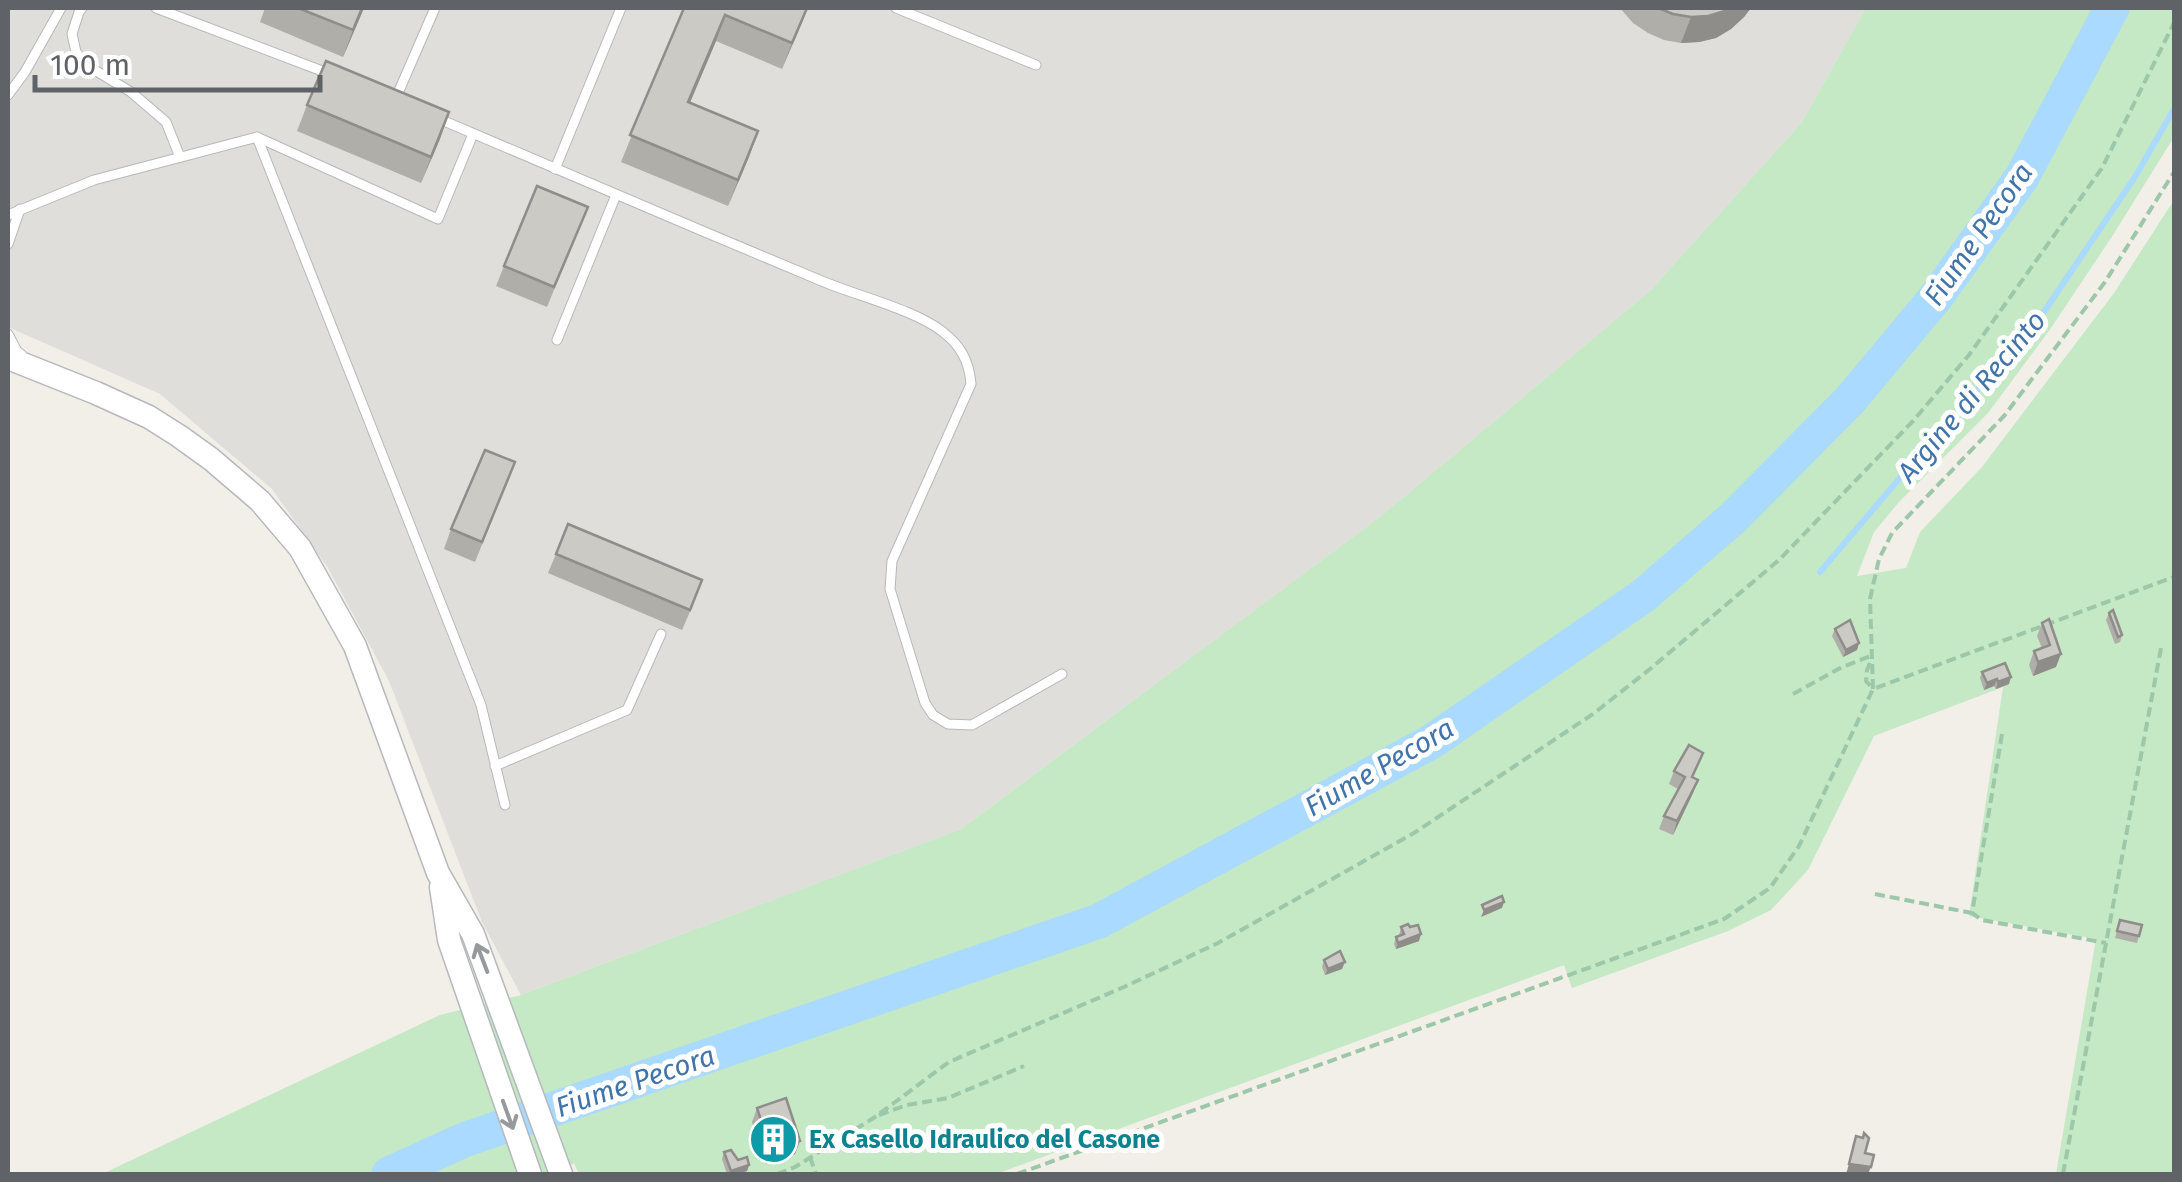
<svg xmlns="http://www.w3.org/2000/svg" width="2182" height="1182" font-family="'Fira Sans',sans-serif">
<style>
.industrial{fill:#e0deda}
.green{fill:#c5e8c5}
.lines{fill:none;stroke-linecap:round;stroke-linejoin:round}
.stream{stroke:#aadaff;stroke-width:6}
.river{stroke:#aadaff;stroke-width:35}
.service-casing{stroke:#b5b8bc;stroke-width:11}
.tertiary-casing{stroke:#b5b8bc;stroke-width:25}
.path{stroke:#9cc7a9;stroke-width:4;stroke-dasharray:10 5;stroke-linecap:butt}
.service{stroke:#fff;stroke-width:9}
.tertiary{stroke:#fff;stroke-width:22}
.wall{fill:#afaea9}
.shaded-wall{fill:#8f8d8a}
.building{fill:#cccac5;stroke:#8f8d8a;stroke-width:2.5}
.oneway{stroke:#979a9d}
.labels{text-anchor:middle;stroke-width:10;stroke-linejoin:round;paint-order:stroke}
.culture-label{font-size:25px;font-weight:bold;fill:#0d838f;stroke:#fff;text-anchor:start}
.water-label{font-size:28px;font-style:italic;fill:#4174aa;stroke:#fff}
</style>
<rect width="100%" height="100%" fill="#f1efe8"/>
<polygon class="industrial" points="8,8 1866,8 1802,122 1651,290 1381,516 961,829 521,995 482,922 389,681 328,568 272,489 160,394 8,327"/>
<polygon class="green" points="1866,8 2174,8 2174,137 2113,235 2051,328 1988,413 1899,502 1874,532 1857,576 1906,568 1920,532 1982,467 2114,293 2174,200 2174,1174 2056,1174 2096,939 1969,916 2003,687 1874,736 1808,870 1771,910 1728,931 1572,988 1564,965 996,1174 579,1174 574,1163 557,1174 102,1174 440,1015 521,995 961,829 1381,516 1651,290 1802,122"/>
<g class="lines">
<polyline class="stream" points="1820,572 1915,460 2033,328 2135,177 2174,109"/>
<polyline class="river" points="389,1174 464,1140 1099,921 1431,742 1643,596 1733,518 1850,400 1936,297 2022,177 2112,8"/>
<defs>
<g id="service">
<polyline points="82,8 79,12 72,34 76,52 88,66 131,92 166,122 180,157"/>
<polyline points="156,8 330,74"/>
<polyline points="896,8 1036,65"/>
<polyline points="8,95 25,72 61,8"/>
<polyline points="395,100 435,8"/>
<path d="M437 118C563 172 690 226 817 279 853 295 914 309 943 332 961 346 969 361 971 384L892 561 890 589 925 703 933 715 948 724 972 725 1062 674"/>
<polyline points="257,137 481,705 505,805"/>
<polyline points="555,169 621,8"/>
<polyline points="8,215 94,180 257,137 438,219 473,134"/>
<polyline points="8,244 20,209"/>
<polyline points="8,334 17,351 22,355"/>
<polyline points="557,340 616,195"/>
<polyline points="495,766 627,710 661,634"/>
</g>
<g id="tertiary">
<polyline points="8,358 96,393 149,417 179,436 211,459 260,501 300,548 355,646 438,873 473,934 561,1174"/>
<polyline points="441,887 449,940 530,1174"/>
</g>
</defs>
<use href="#service" class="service-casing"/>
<use href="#tertiary" class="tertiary-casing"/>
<g class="path">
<polyline points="1870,663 1867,670 1866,681 1873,689"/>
<polyline points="1873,689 1870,599 1879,559 1892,533 2004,416 2105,282 2174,172"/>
<polyline points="1793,694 1842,667 1871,656"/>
<polyline points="2002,734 1972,913 1982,920 2106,943"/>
<polyline points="1875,894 1972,913"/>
<polyline points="879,1115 907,1105 948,1098 1024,1066"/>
<polyline points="810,1157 816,1174"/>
<polyline points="777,1174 795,1167 875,1117 949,1062 1124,987 1218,943 1414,833 1593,714 1650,669 1779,560 1913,421 1969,355 2102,168 2174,23"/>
<polyline points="1017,1174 1724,919 1770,888 1799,846 1873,689 2174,577"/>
<polyline points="2063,1174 2161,648"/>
</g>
<use href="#service" class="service"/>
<use href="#tertiary" class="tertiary"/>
</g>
<g class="wall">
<polygon points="265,8 364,8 343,57 260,22"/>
<polygon points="684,8 807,8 782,69 716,41 690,103 758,131 728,206 621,162"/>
<polygon points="1620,8 1751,8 1744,17 1731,29 1716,38 1699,42 1681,43 1664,40 1648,33 1633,23"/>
<polygon points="307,105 449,112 421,183 297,131"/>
<polygon points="588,207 547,307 496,286 504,266"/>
<polygon points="515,462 475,562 444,549 451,529"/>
<polygon points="556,554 695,600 682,630 548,573"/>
<polygon points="2109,613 2122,635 2120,642 2115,644 2106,620"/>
<polygon points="2049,619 2056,667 2033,676 2029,665 2034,651 2042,648 2037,636 2042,623"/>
<polygon points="1835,629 1859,643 1857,650 1843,657 1832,636"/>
<polygon points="1982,672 2009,684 1996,689 1994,686 1984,690 1980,678"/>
<polygon points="1703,753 1693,777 1698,780 1693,793 1673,835 1659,829 1664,816 1678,789 1669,784 1674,771"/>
<polygon points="2120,920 2142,925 2137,943 2115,938"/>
<polygon points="1401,927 1419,941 1396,949 1394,944 1396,937 1399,936"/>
<polygon points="1324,960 1342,969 1325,975 1322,967"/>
<polygon points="757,1108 800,1141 795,1154 766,1164 752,1122"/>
<polygon points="724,1152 749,1165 747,1171 738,1174 727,1174 722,1159"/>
</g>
<g class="shaded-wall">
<polygon points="362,8 364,8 343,57 353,30"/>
<polygon points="807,8 803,20 782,69 792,43"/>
<polygon points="1732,8 1751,8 1744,17 1731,29 1716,38 1699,42 1681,43 1691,17"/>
<polygon points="725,15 716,41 679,128 688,102"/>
<polygon points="449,112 440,139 421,183 431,157"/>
<polygon points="758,131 749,157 728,206 738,180"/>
<polygon points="1859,643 1857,650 1843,657 1846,650"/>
<polygon points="2061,654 2056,667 2033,676 2038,662"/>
<polygon points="2011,677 2009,684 1996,689 1998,682"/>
<polygon points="1997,679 1994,686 1984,690 1987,683"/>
<polygon points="1698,780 1693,793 1673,835 1677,821"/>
<polygon points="1504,902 1502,908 1481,917 1484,910"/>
<polygon points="1421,934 1419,941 1396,949 1398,943"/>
<polygon points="1345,962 1342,969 1325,975 1328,969"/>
<polygon points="800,1141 795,1154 766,1164 771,1150"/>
<polygon points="1849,1164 1871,1167 1868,1174 1846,1174"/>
<polygon points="749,1165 747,1171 738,1174 730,1174 731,1171"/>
</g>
<g class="building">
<polygon points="298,8 362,8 353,30"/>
<polygon points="684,8 807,8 792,43 725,15 688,102 758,131 738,180 630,135"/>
<polygon points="1658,8 1732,8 1725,11 1708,16 1691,17 1673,14"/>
<polygon points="326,61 449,112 431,157 307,105"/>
<polygon points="537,186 588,207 554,287 504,266"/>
<polygon points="485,450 515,462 482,542 451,529"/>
<polygon points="568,524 702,580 690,610 556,554"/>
<polygon points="2113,610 2122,635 2118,637 2109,613"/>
<polygon points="2049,619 2061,654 2038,662 2034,651 2050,645 2042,623"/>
<polygon points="1850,620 1859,643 1846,650 1835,629"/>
<polygon points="2005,663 2011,677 1998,682 1997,679 1987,683 1982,672"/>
<polygon points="1689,745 1703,753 1692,777 1698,780 1677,821 1664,816 1685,777 1674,771"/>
<polygon points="1502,896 1504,902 1484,910 1482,905"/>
<polygon points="2120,920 2142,925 2139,936 2117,931"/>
<polygon points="1408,924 1410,927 1418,925 1421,934 1398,943 1396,937 1404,934 1401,927"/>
<polygon points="1340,951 1345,962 1328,969 1324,960"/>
<polygon points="786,1098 800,1141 771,1150 757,1108"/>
<polygon points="1864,1133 1869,1138 1865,1153 1874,1155 1871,1167 1849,1164 1856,1136 1863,1138"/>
<polygon points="731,1150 738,1160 747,1157 749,1165 731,1171 724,1152"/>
</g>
<defs><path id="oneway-shaft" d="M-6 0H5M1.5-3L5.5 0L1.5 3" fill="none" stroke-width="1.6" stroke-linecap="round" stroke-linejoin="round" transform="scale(2.5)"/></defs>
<g class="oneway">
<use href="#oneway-shaft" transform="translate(482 958) rotate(-111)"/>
<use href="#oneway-shaft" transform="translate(508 1115) rotate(70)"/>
</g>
<defs>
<symbol id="building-disc" viewBox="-11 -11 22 22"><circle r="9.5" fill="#0f9aa8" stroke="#fff"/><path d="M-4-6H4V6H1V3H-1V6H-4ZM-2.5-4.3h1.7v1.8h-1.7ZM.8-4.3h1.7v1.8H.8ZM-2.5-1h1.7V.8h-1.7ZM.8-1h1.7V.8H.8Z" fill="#fff"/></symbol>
</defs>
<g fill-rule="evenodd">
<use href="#building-disc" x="746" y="1112" width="55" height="55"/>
</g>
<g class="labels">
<g class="culture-label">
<text x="809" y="1148">Ex Casello Idraulico del Casone</text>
</g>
<g class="water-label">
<text transform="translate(1978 234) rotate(-55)" y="10">Fiume Pecora</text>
<text transform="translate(1971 396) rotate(-50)" y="10">Argine di Recinto</text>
<text transform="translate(1379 767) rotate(-30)" y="10">Fiume Pecora</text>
<text transform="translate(635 1081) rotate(-19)" y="10">Fiume Pecora</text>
</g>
</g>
<rect width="2182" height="1182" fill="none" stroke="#5f6368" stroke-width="20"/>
<path d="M35 75v15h285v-15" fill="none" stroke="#5f6368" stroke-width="5"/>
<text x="50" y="75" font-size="30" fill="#5f6368" stroke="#ffffff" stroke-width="8" paint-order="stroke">100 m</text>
</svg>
